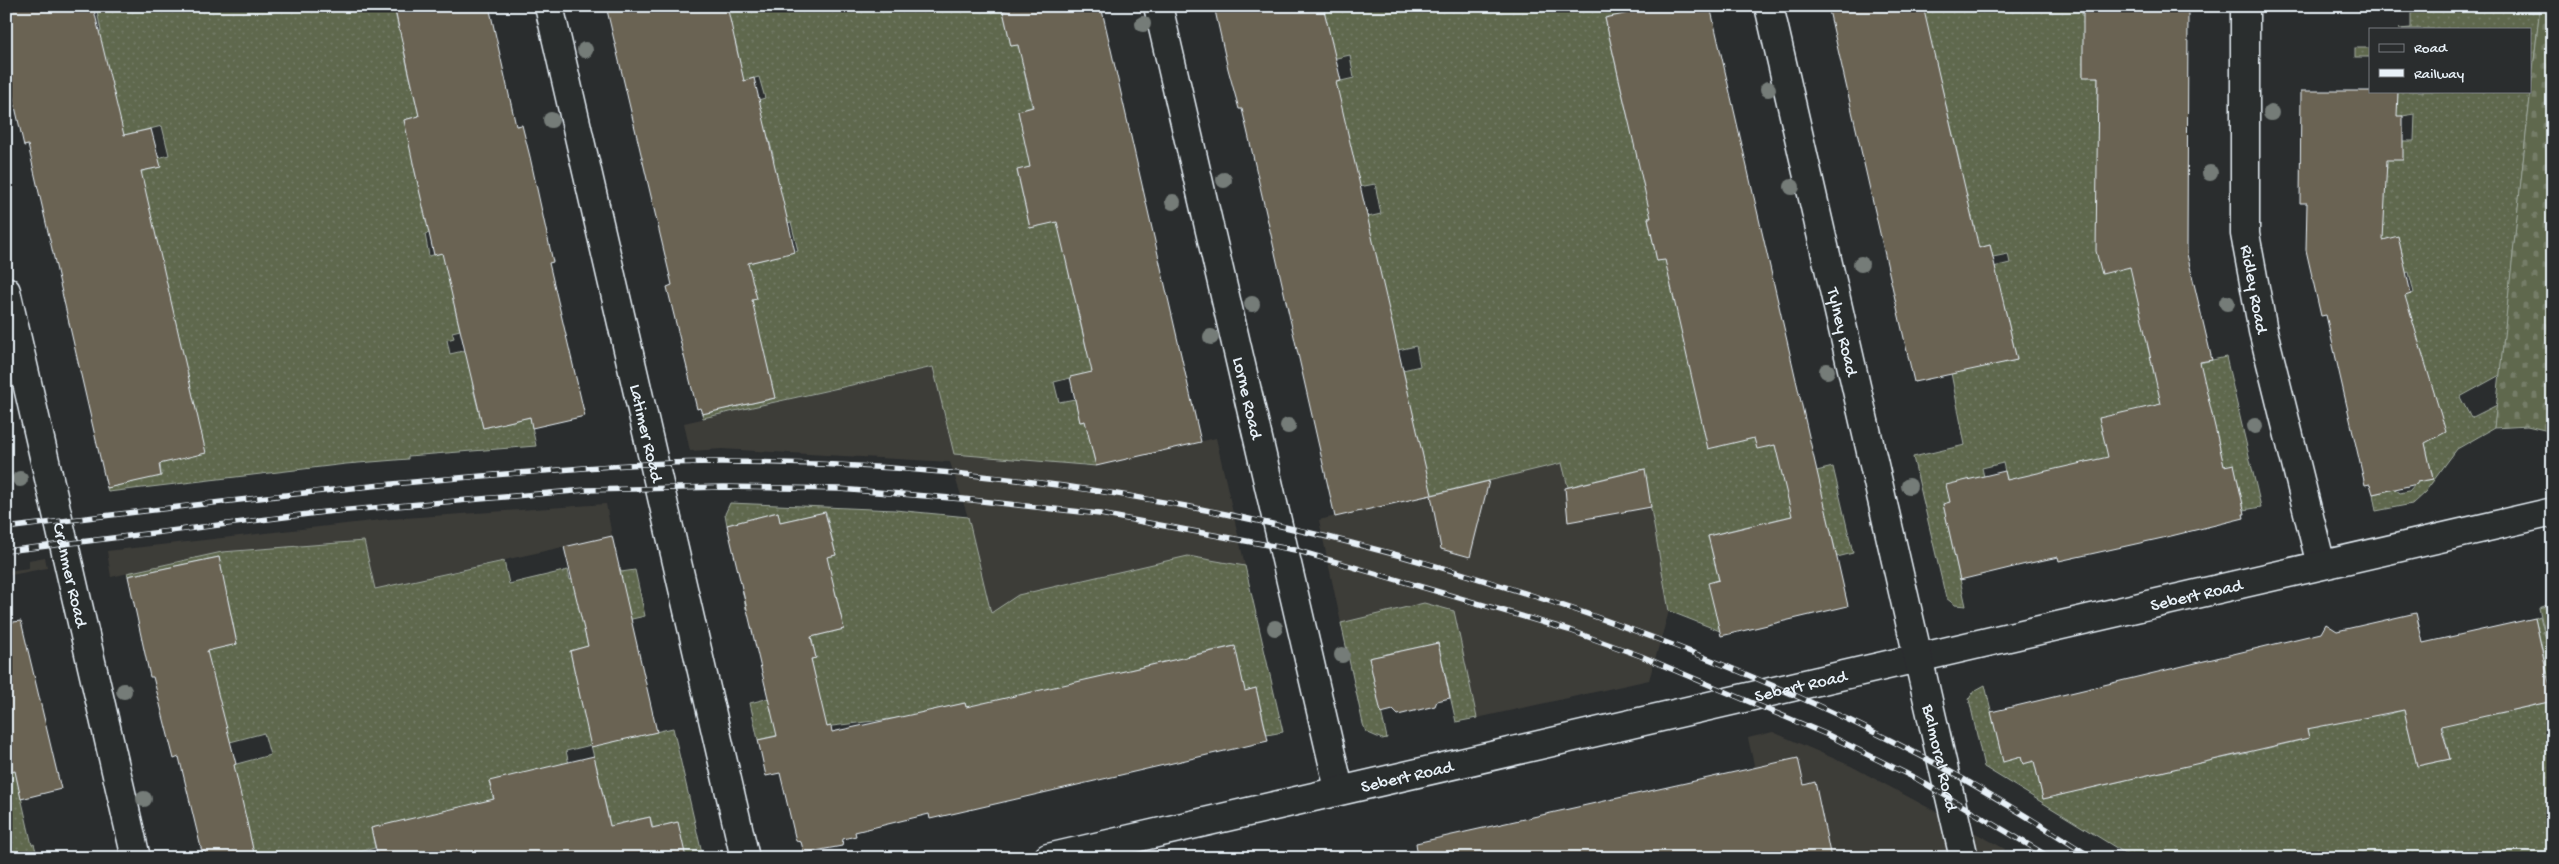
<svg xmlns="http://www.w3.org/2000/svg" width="2559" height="864" font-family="'Gochi Hand',sans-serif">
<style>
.built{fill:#3e3d39}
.grass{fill:url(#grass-dots);stroke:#a3aca2}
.cemetery{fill:url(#cemetery-stones);stroke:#a3aca2}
.building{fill:#6b6353;stroke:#e8f1f8}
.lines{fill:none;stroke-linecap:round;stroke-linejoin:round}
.minor-casing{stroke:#e8f1f8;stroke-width:31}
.tertiary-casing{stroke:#e8f1f8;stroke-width:31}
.minor{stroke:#2a2d2e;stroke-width:28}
.tertiary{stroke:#2a2d2e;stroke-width:28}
.rail-casing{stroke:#e8f1f8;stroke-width:5.5}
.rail{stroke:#2a2d2e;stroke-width:4;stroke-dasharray:11;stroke-linecap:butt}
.tree{fill:#747b78}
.labels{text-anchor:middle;stroke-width:5;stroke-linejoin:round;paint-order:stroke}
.street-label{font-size:18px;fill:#e8f1f8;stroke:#2a2d2e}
</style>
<defs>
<pattern id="grass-dots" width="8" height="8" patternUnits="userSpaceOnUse" patternTransform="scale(1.25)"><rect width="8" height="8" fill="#5e674d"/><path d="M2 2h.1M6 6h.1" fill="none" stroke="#757d67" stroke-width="1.8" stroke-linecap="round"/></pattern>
<pattern id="cemetery-stones" width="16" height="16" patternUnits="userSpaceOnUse" patternTransform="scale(1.25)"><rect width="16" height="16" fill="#5e674d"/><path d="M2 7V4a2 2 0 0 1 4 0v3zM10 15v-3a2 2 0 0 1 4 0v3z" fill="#757d67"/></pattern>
</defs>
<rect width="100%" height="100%" fill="#2a2d2e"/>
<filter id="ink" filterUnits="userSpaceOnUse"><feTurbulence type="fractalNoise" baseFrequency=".02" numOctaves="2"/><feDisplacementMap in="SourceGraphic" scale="10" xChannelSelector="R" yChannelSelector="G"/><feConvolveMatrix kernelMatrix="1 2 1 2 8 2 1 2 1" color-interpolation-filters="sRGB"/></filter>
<g filter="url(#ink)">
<g class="built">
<polygon points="934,367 1082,466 1096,466 1216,438 1245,566 1188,556 1018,595 991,613 968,517 950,462 722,449 690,451 684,423"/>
<polygon points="1563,463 1568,487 1645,469 1669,611 1649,680 1477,718 1454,611 1424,603 1341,623 1319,520"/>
<polygon points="606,504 612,536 375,589 364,541 222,552 111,577 107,551 390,519"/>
<polygon points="45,557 47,568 6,576 6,571 29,568 29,560"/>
<polygon points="1773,732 1851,766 2005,849 2001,856 2004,858 1775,858 1748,738"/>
</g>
<g class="grass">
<polygon points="96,6 397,6 394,7 399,31 430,23 434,41 403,48 419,116 404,120 409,141 471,149 413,163 423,205 486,220 425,234 429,256 449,251 455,309 460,330 452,332 454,338 447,340 450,354 511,340 519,373 472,385 483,428 530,417 536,446 408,456 408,459 346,464 108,492 107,488 161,475 139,172 160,167 158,158 169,155 162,126 83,145 64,39 101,31"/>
<polygon points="702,6 1022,6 1003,11 1011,46 1055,37 1059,54 1022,62 1032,107 1018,111 1031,167 1017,171 1030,228 1059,221 1071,284 1110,276 1115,297 1076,306 1087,351 1125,342 1130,363 1054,382 1059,402 1075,399 1080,422 1140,408 1090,442 1096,466 954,454 933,367 703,418 702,414 775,398 765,357 695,373 748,263 798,251 791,222 761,228 774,159 769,139 695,156 755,101 765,98 759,77 681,96 677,78 740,63 735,40"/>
<polygon points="1323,6 1627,6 1629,13 1605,18 1627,114 1700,207 1648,218 1657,261 1710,250 1709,448 1754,438 1757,448 1775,445 1784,479 1833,467 1853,553 1837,557 1825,508 1770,521 1781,565 1762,570 1752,525 1708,536 1719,580 1709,583 1720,631 1669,611 1644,469 1568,487 1562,463 1422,497 1417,475 1366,401 1408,391 1403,370 1420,366 1416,346 1357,359 1322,218 1366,209 1368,217 1381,214 1375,184 1359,187 1294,92 1354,78 1350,55 1235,81 1331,40"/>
<polygon points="1922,6 2082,6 2082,16 2098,16 2083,55 2083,76 2098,77 2097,100 2138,100 2137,265 2166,340 2147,344 2154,373 2226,357 2261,507 2244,510 2234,465 2224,466 2214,424 2116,491 2007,480 2003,463 1982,468 1994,519 1950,502 1943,504 1966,606 1955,605 1946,598 1913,457 1965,445 1951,373 2017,360 2004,305 1955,317 1985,269 2010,263 2008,254 1993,257 1990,245 1940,257 1975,229 1964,187 1922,178 1961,168"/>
<polygon points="2354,6 2540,6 2500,375 2460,397 2471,418 2497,405 2494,428 2457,449 2425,492 2412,504 2376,511 2373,494 2395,489 2400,493 2409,491 2417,482 2433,479 2425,444 2406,448 2394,299 2414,293 2409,272 2388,276 2405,266 2398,237 2380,241 2355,173 2403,141 2414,141 2415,114 2396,117 2398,91 2530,91 2530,29 2399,29 2411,28 2411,9 2354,8"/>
<rect x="2355" y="48" width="15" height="9"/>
<polygon points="730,503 895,510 968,517 991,613 1018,595 1188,556 1245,566 1283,732 1267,735 1256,688 1245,691 1234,646 1188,656 1198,702 1179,706 1169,661 1121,672 1111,722 1100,677 968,712 965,703 907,717 799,730 758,740 750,703 817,686 811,659 816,658 811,637 844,629 835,591 746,609 742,587 791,565 836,555 826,512 780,522 778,512 727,525 725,514"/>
<polygon points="364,541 375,589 504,561 509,584 568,570 570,580 620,568 621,572 635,570 645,616 584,630 588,646 570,651 582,705 610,742 673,728 703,858 686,858 677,822 653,828 650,817 622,823 613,837 591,745 566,751 586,839 489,781 507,857 371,828 375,848 336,858 255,858 233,765 270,755 264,733 230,742 200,652 237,644 228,600 190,608 223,579 219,557 128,576 127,573 222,552"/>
<polygon points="1424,603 1454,611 1477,718 1456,722 1438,643 1369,658 1387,738 1382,739 1366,732 1363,724 1341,623"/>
<polygon points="2540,616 2553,669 2553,696 2535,618"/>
<polygon points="2372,677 2381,716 2404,710 2417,766 2450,759 2435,695 2493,681 2500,713 2553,701 2553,858 2133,858 1984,767 1969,699 1974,691 1985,685 2003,761 2021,757 2023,764 2034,761 2043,799 2065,794 2072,746 2082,790 2126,780 2116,735 2133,732 2143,776 2186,766 2175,721 2192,717 2203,762 2248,753 2238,706 2253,702 2264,749 2309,738 2302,707"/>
<polygon points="15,771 32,845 34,844 38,858 6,858 6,773"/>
</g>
<g class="cemetery">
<polygon points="2540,6 2553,6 2553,432 2527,426 2494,428"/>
<polygon points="2553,603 2553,669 2539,608"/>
</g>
<g class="building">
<polygon points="6,6 93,6 124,135 151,129 161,167 141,171 206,453 159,464 161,476 107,488 28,145 24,146 6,67"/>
<polygon points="394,6 489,6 516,126 522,125 530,157 553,262 549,263 585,416 532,428 530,417 483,428 442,253 434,255 413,163 404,120 419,116"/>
<polygon points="606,6 727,6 744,81 754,78 795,252 748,263 757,299 752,300 775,398 702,414 700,408 697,409 667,287 672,285"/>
<polygon points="1022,6 1101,6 1201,442 1096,466 1085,421 1080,422 1070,377 1092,372 1057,222 1030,228 1017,170 1030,167 1018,111 1033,107 1018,45 1011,46 1003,11"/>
<polygon points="1214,6 1323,6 1341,81 1336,82 1432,495 1489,481 1470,557 1441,549 1431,495 1335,517 1251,147 1242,109 1239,109 1228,69"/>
<polygon points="1627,6 1710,6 1848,606 1721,636 1708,583 1719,580 1708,536 1792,516 1775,445 1757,449 1754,438 1708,449 1665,260 1657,261 1648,218 1651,218 1605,18 1629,13"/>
<polygon points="1828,6 1923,6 1979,248 1990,245 2017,360 1914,382"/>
<polygon points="2083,6 2188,6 2187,254 2212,360 2200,362 2224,466 2234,464 2245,514 2243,514 2244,518 2167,537 2059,561 2058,557 2026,564 1960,580 1943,504 1950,502 1946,485 2005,471 2007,480 2108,457 2099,418 2161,404 2130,267 2102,274 2096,251 2098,77 2083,77"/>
<polygon points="2301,91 2398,91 2397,116 2403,116 2403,160 2387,160 2383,240 2398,236 2411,294 2405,296 2446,432 2425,443 2433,479 2417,482 2417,484 2373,494 2370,484 2365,485 2326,315 2321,316 2306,250 2307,203 2300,203"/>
<polygon points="1645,469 1651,507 1568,522 1565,488"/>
<polygon points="778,512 780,522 825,512 836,555 827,557 844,629 811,637 816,658 811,659 827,727 831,726 832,732 965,703 966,707 1235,646 1245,691 1256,688 1268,741 930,819 929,814 855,832 856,836 843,839 842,846 804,853 801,842 796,841 780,773 766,776 758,740 777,736 727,525"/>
<polygon points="612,536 657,732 591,747 570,651 588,646 564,547"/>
<polygon points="219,557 237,644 207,651 236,764 234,765 255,858 206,858 205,851 202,852 179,757 174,759 153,677 150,677 128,576"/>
<polygon points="2416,613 2423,643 2535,618 2553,701 2441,726 2450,759 2417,766 2404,710 2307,729 2309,738 2043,799 2034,761 2023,764 2021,757 2003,762 1991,712 2321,633 2326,624 2337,631"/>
<polygon points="21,621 61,789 21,799 15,771 6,773 6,623"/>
<polygon points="1438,643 1450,698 1437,701 1435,706 1398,715 1393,710 1381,713 1369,658"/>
<polygon points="594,756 610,826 650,817 652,828 678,822 686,858 378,858 371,828 494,799 489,781"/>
<polygon points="1798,758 1804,785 1815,782 1831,858 1418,858 1416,843"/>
</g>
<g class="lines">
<defs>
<g id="minor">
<path id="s1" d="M549 6 745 858"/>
<path id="s2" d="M1158 6 1339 789"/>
<path id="s3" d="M2245 6V234L2263 331 2321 565"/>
<path id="s4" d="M6 291 136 858"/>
<path id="s5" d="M1048 858 2553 512"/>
</g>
<g id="tertiary">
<path id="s6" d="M1769 6 1964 858"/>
</g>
</defs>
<use href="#minor" class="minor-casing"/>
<use href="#tertiary" class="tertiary-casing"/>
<use href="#minor" class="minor"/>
<use href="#tertiary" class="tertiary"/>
<defs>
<g id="rail">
<path d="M6 528C165 508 323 489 482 476 561 470 641 462 721 462 1002 462 1277 511 1543 599 1674 642 1803 694 1925 758 1982 788 2038 823 2093 858"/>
<polyline points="6,551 325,512 586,490 724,487 839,489 963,499 1100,514 1295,550 1569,630 1641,656 1828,735 1917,779 2051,858"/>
</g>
</defs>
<use href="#rail" class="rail-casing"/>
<use href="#rail" class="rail"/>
</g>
<g class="tree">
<circle cx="1143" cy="24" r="8"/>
<circle cx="585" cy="50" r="8"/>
<circle cx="1768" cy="89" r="8"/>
<circle cx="2271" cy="113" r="8"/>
<circle cx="551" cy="120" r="8"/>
<circle cx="2210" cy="173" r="8"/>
<circle cx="1224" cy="180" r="8"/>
<circle cx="1792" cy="187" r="8"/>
<circle cx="1173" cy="202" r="8"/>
<circle cx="1861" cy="264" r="8"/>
<circle cx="2227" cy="303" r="8"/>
<circle cx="1252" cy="304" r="8"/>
<circle cx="1211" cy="337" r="8"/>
<circle cx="1827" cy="371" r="8"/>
<circle cx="1288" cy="426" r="8"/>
<circle cx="2255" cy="426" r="8"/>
<circle cx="20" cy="479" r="8"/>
<circle cx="1909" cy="486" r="8"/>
<circle cx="1275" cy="628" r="8"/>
<circle cx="1342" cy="655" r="8"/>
<circle cx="124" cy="691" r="8"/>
<circle cx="144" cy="799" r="8"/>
</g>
</g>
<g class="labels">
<g class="street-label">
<text dy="6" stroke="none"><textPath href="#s3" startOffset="284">Ridley Road</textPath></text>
<text dy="6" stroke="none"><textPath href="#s6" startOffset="334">Tylney Road</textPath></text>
<text dy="6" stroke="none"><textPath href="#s2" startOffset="402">Lorne Road</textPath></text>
<text dy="6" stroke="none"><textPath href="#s1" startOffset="438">Latimer Road</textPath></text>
<text dy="6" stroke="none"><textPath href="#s4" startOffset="291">Cranmer Road</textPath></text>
<text dy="6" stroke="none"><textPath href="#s5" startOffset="1178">Sebert Road</textPath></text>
<text dy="6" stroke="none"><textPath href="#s5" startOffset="772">Sebert Road</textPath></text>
<text dy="6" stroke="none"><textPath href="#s6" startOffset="771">Balmoral Road</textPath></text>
<text dy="6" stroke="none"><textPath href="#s5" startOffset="368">Sebert Road</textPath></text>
</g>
</g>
<rect width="2559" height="864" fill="none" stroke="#2a2d2e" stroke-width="25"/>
<rect x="12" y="12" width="2534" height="839" fill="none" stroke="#e8f1f8" stroke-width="2" filter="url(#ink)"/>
<rect x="2369" y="28" width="162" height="65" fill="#2a2d2e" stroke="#767b7f"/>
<rect x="2379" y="44" width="25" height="8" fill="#2a2d2e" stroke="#767b7f"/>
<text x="2414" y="52" font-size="15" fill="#e8f1f8">Road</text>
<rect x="2379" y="69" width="25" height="8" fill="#e8f1f8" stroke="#767b7f"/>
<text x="2414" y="78" font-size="15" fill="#e8f1f8">Railway</text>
</svg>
